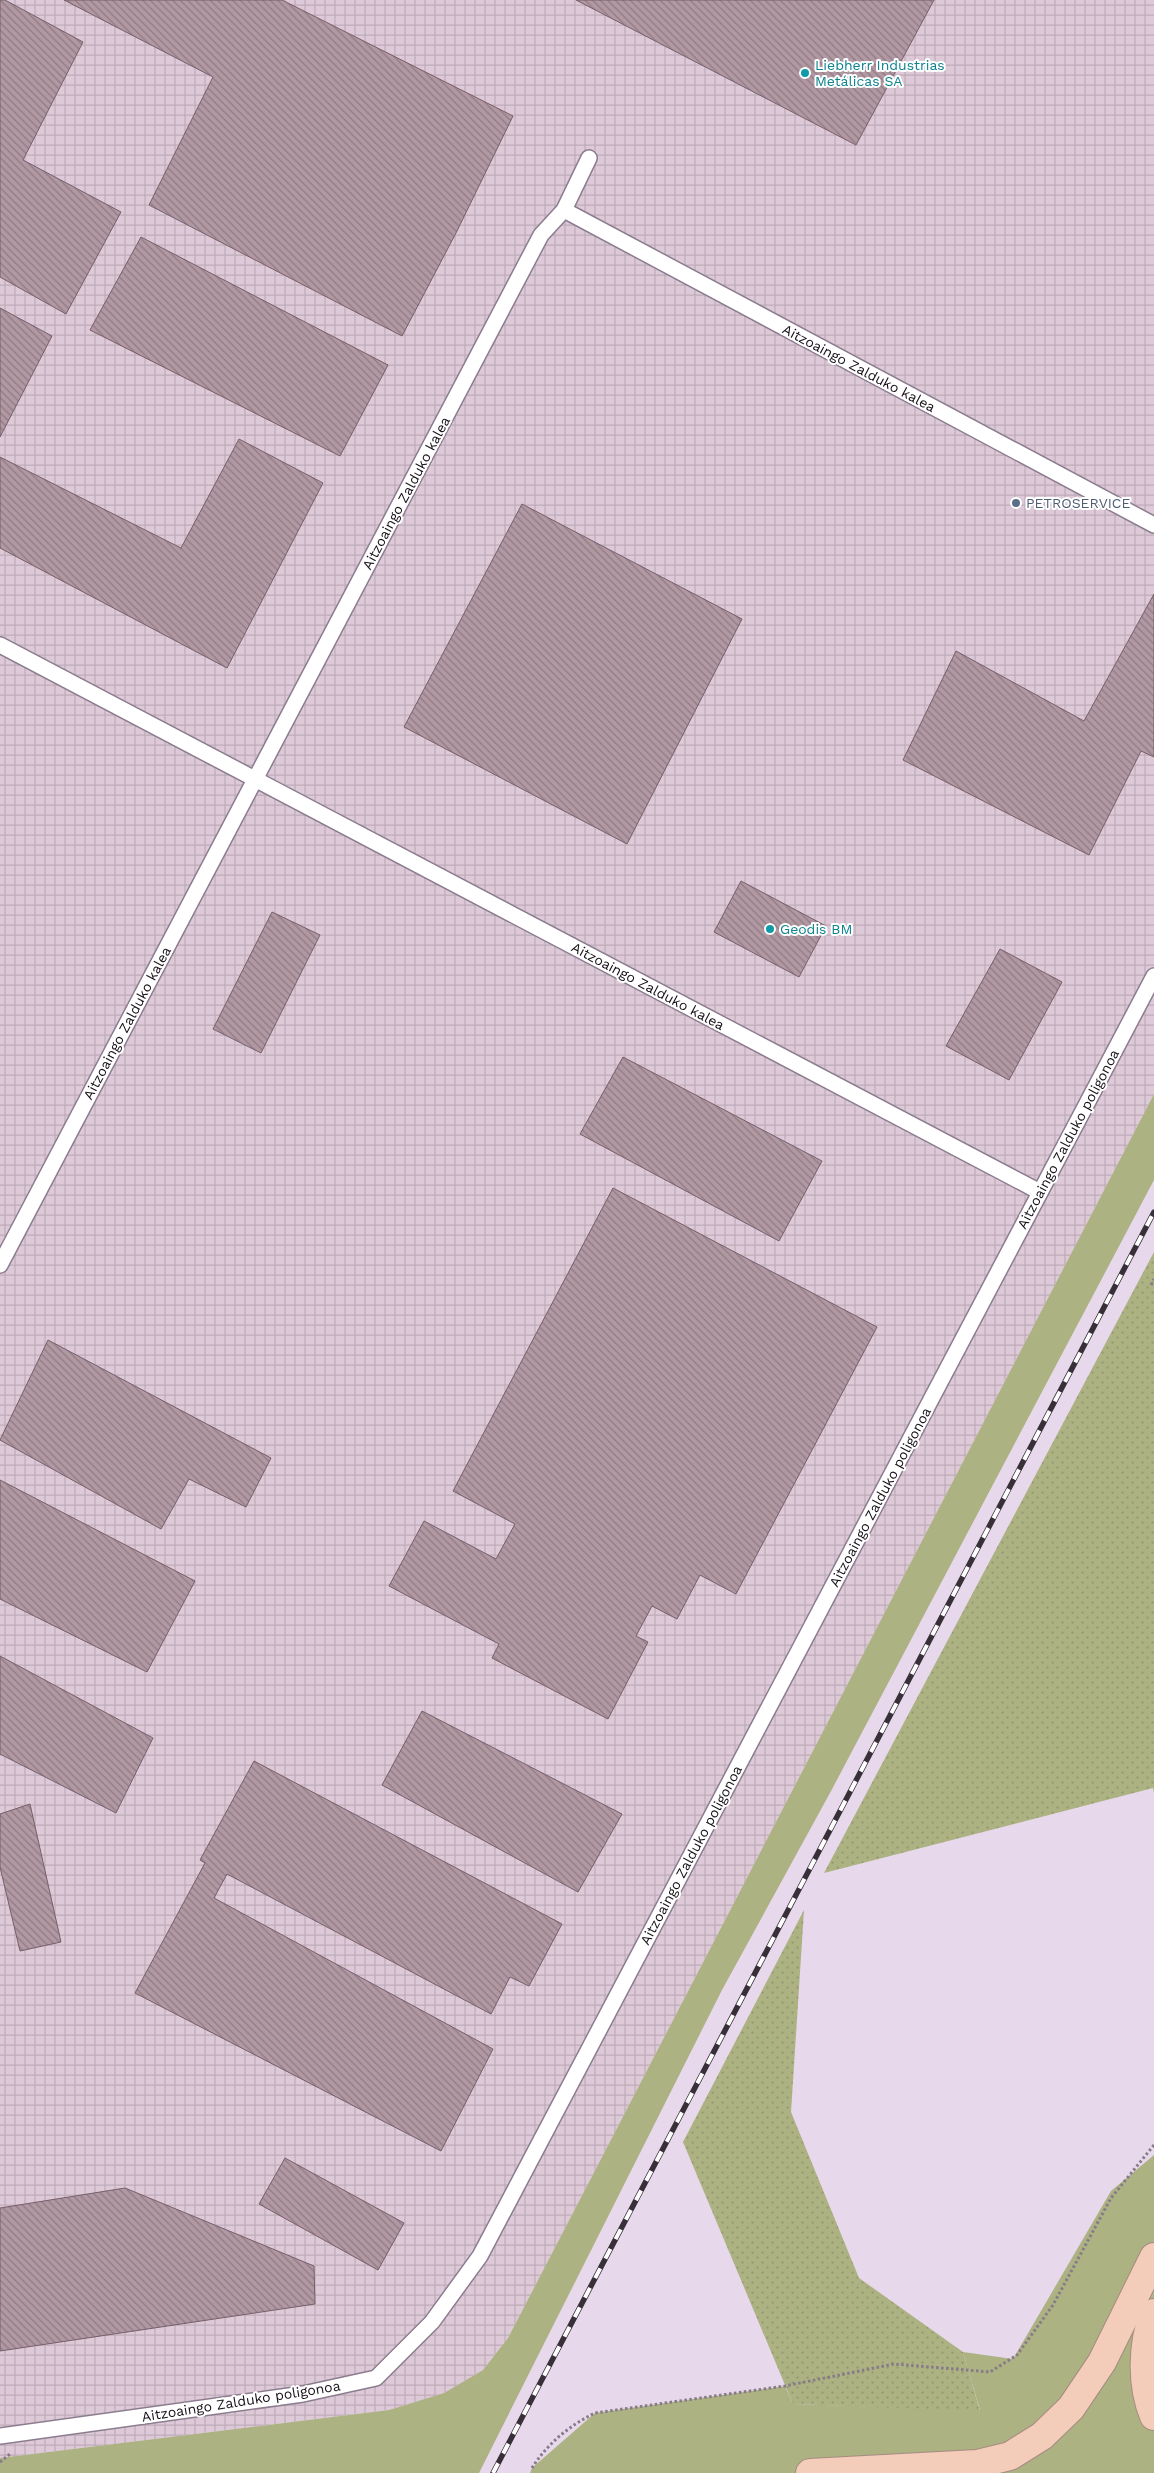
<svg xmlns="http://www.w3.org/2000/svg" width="1154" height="2473" font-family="'Work Sans',sans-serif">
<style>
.industrial{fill:url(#industrial-grid)}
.grass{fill:#acb282}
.garden{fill:url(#garden-dots)}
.building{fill:url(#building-back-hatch);stroke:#765f69}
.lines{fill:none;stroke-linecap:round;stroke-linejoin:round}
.minor-casing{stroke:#8b7d8f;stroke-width:18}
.motorway-casing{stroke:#a68b81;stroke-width:30}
.path{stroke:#877b89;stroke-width:3;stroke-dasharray:2.5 2.5;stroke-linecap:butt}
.minor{stroke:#fff;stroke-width:15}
.motorway{stroke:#f4cdba;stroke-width:28}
.rail-casing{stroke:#383039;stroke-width:5.5}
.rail{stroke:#fff;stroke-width:4;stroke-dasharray:11;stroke-linecap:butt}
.culture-dot{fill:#0f9aa8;stroke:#fff;stroke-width:2}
.service-dot{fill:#5c6f8a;stroke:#fff;stroke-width:2}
.labels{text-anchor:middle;stroke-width:4;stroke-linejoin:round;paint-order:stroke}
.culture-label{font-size:14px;fill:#0d838f;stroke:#fff;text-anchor:start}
.street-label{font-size:14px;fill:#161017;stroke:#fff}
.service-label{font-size:14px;fill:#4e5e75;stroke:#fff;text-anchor:start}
</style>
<defs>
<pattern id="industrial-grid" width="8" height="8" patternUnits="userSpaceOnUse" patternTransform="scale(1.25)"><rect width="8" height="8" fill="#dec9d8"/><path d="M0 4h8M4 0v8" fill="none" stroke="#beacb9"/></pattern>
<pattern id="garden-dots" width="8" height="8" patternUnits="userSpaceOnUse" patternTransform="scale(1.25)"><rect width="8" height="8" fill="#acb282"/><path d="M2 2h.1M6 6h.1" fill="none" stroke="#939870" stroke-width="1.8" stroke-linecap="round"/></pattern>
<pattern id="building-back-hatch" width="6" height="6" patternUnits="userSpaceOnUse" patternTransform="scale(1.25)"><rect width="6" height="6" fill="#b198a2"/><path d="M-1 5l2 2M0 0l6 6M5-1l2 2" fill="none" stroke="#8f7b83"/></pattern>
</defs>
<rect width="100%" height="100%" fill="#e8d8ec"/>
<polygon class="industrial" points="0,0 1154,0 1154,1094 508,2338 483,2370 444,2393 389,2410 0,2458"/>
<g class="grass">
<polygon points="1154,1094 1154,1180 830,1793 722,1990 479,2473 0,2473 0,2458 389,2410 444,2393 483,2370 508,2338"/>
<polygon points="1154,2155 1154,2473 530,2473 532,2468 595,2413 785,2386 793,2404 980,2410 963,2352 1013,2359 1111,2191"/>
</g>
<g class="garden">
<polygon points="1154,1252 1154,1793 1153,1788 824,1873"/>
<polygon points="804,1910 791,2112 859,2278 963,2352 980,2411 793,2404 683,2142"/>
</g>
<g class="building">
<polygon points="0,0 5,0 83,42 23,160 121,212 66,314 0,277"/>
<polygon points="64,0 282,0 513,116 457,231 402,336 149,205 213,77"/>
<polygon points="576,0 934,0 856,145"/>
<polygon points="141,237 388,365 340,456 90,330"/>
<polygon points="0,308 52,336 0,437"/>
<polygon points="239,439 323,483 227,668 0,548 0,457 181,548"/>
<polygon points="522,504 742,619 627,844 404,727"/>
<polygon points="1154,594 1154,757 1141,751 1089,855 903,760 956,651 1084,721"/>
<polygon points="741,881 826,926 799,977 714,932"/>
<polygon points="272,912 320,935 261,1053 213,1029"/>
<polygon points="1000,949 1062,982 1009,1080 946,1046"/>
<polygon points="623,1057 822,1161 779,1241 580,1134"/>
<polygon points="613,1188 877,1327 736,1594 700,1575 677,1619 652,1606 636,1636 648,1642 608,1719 492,1658 499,1644 389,1586 424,1521 496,1559 515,1524 453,1491"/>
<polygon points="48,1340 271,1458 246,1507 189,1479 161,1529 0,1440"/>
<polygon points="0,1480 195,1581 147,1672 0,1599"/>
<polygon points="0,1656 153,1738 116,1813 0,1754"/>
<polygon points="422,1711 622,1814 578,1892 382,1785"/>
<polygon points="254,1761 562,1924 529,1986 510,1977 491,2014 227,1874 214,1898 493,2049 441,2151 135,1993 205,1863 200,1860"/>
<polygon points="30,1804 61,1942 20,1951 0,1867 0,1814"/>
<polygon points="285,2158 404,2223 378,2270 259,2204"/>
<polygon points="125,2188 314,2266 315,2304 0,2351 0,2208"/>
</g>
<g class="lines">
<defs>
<g id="minor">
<polyline points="564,210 1154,525"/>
<polyline points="0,645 1040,1192"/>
<polyline points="0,1265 541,235 564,210 589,158"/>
<polyline points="0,2436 303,2394 376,2378 432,2322 480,2256 1154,976"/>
</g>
<g id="motorway">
<path d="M1154 2313C1142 2345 1141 2385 1154 2416"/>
<polyline points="810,2473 977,2464 1010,2456 1042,2436 1071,2408 1102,2362 1154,2257"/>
</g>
</defs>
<use href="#minor" class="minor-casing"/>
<use href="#motorway" class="motorway-casing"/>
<g class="path">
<polyline points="1151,1285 1154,1279"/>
<polyline points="0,2462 10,2454"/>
<path d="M532 2468C547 2444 570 2425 595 2413L785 2386 894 2364 990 2372 1017 2355 1053 2305 1111 2198 1154 2145"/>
</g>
<use href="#minor" class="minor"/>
<use href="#motorway" class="motorway"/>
<defs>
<polyline id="rail" points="493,2473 1154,1212"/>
</defs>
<use href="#rail" class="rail-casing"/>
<use href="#rail" class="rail"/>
</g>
<g class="culture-dot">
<circle cx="805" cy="73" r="5"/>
<circle cx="770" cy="929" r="5"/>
</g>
<circle class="service-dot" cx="1016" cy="503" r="5"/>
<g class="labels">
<g class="culture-label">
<text x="815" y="70">Liebherr Industrias<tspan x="815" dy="16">Metálicas SA</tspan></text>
<text x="780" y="934">Geodis BM</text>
</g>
<g class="street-label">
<text transform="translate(859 368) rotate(28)" y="5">Aitzoaingo Zalduko kalea</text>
<text transform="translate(406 493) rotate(-62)" y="5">Aitzoaingo Zalduko kalea</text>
<text transform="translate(648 986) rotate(28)" y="5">Aitzoaingo Zalduko kalea</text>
<text transform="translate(127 1023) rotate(-62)" y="5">Aitzoaingo Zalduko kalea</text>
<text transform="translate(1068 1139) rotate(-62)" y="5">Aitzoaingo Zalduko poligonoa</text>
<text transform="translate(880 1497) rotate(-62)" y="5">Aitzoaingo Zalduko poligonoa</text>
<text transform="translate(691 1855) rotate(-62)" y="5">Aitzoaingo Zalduko poligonoa</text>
<text transform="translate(241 2401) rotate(-9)" y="5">Aitzoaingo Zalduko poligonoa</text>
</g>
<g class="service-label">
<text x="1026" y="508">PETROSERVICE</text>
</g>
</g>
</svg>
